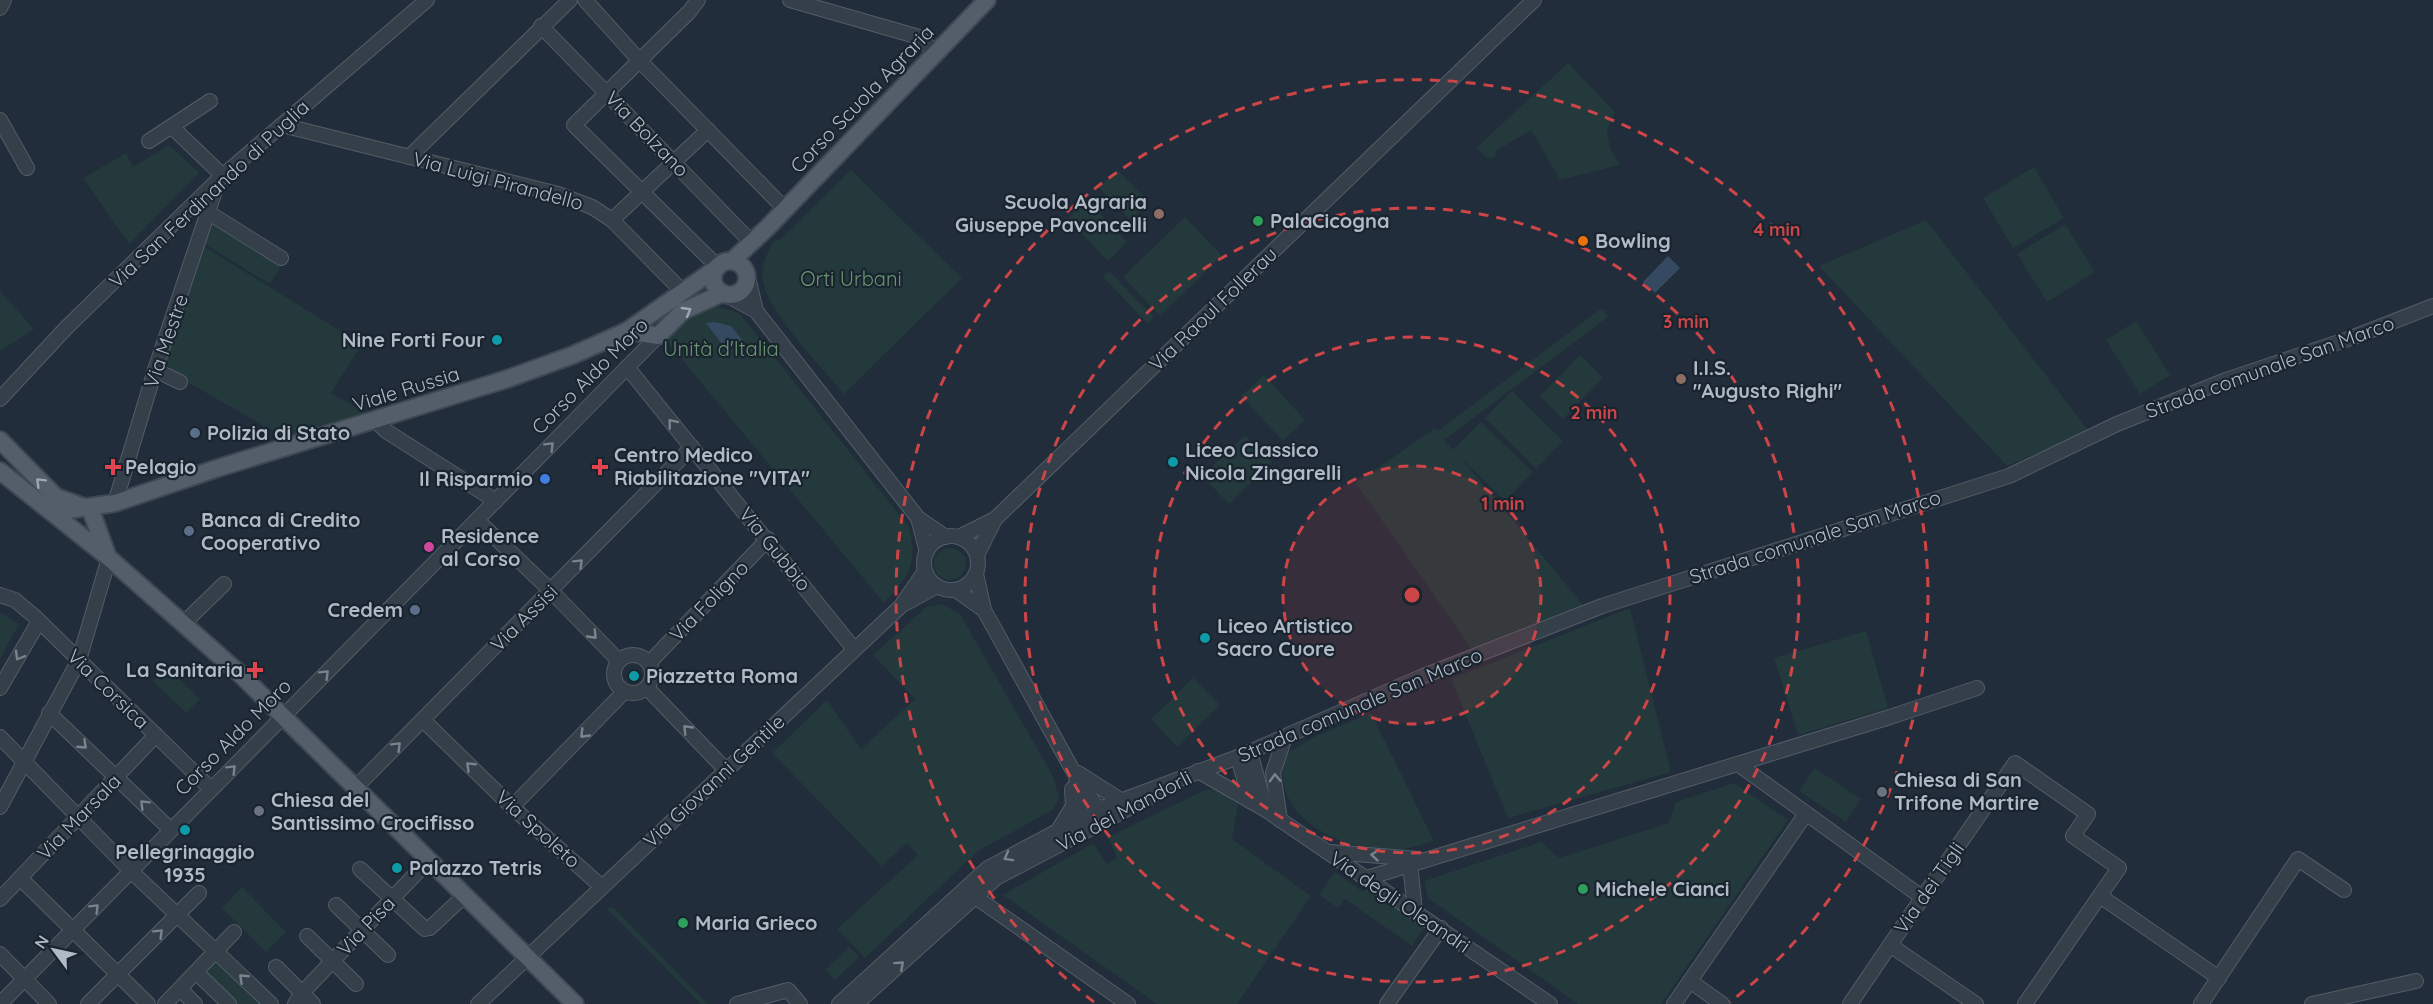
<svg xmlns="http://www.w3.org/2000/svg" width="2433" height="1004" font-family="Quicksand,sans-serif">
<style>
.green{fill:#23393b}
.water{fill:#354a61}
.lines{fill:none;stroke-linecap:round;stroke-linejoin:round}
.minor-casing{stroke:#535d68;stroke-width:16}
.major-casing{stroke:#3e4853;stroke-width:20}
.minor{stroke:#353f4a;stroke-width:14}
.major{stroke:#535e6a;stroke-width:16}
.oneway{stroke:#9da8b4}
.oneway2{stroke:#79838e}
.ring{fill:none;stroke:#ce4548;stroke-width:3;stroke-dasharray:10 8}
.education-dot{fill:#8d6e63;stroke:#1a242f;stroke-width:2}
.leisure-dot{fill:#2e9e5b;stroke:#1a242f;stroke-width:2}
.food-dot{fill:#e8710a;stroke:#1a242f;stroke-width:2}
.culture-dot{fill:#0f9aa8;stroke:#1a242f;stroke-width:2}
.service-dot{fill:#5c6f8a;stroke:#1a242f;stroke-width:2}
.health-dot{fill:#e0444e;stroke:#1a242f;stroke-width:2}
.shop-dot{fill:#3f7fe0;stroke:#1a242f;stroke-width:2}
.hotel-dot{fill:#d1479c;stroke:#1a242f;stroke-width:2}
.worship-dot{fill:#6b7280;stroke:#1a242f;stroke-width:2}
.labels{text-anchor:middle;stroke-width:4.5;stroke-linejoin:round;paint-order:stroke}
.street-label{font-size:20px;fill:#b0bac6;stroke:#1a242f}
.poi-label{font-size:20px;font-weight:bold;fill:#b0bac6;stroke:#1a242f;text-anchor:start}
.park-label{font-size:20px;fill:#67976f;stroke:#1a242f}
.centre{fill:#ce4548;stroke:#1a242f;stroke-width:3}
.ring-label{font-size:18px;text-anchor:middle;font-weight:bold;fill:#ce4548;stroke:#1a242f;stroke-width:4.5;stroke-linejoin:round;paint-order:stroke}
</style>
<rect width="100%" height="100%" fill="#212d3a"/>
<g class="green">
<polygon points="1568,63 1615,112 1607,130 1610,148 1620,165 1560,180 1531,130 1496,151 1495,158 1485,157 1477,147"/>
<polygon points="169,145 199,173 129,244 83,178 126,153 133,167"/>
<polygon points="2034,167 2064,218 2013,248 1983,198"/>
<path d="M851 170 962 278 844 394C823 368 767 312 763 281 760 267 767 253 774 241L781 239Z"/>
<polygon points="1117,170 1150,202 1131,220 1099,188"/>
<polygon points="1087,200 1127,242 1108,261 1067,219"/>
<polygon points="1185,217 1222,256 1160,316 1123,277"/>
<polygon points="1926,220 2089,431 2007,466 1819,266"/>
<polygon points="212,224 281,267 270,284 205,244"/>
<polygon points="2065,224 2095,272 2047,302 2017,254"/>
<polygon points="203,246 362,344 331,393 367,414 286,438 162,368"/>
<polygon points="1109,271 1154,317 1148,324 1103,277"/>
<polygon points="0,291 34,329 0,351"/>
<path d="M714 306 739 313 745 320 909 527C918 564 909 577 884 603L665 339 694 313Z"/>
<polygon points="1602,308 1608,317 1444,440 1453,450 1481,422 1533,472 1505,501 1460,457 1585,607 1473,651 1356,483 1435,428 1438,431"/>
<polygon points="2136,321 2170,375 2140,394 2106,340"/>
<polygon points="1580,355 1603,378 1563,419 1540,396"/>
<polygon points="1264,375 1305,420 1283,441 1241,396"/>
<polygon points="1512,391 1563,441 1536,469 1485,418"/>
<polygon points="1245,435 1272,462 1229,504 1202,476"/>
<circle cx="950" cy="564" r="16"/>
<polygon points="942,604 960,614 1053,776 1059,798 1053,810 978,851 865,958 837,929 918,855 907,843 882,866 772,753 827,700 861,749 915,699 873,655 926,607"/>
<polygon points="1630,608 1671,772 1508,818 1451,679"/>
<polygon points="0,612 19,624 0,659"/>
<polygon points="1866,631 1888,708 1798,735 1774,658"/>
<polygon points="167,667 200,699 186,713 153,681"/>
<polygon points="1193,678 1220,705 1177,747 1151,719"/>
<path d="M1371 713 1434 841C1421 844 1407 850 1394 850 1341 852 1266 815 1286 754L1314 737Z"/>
<polygon points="1815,768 1861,799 1846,822 1799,791"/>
<polygon points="1734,783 1788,820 1661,1004 1578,1004 1428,898 1424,881 1541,842 1559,858 1669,823 1676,802"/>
<polygon points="1216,789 1238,804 1232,839 1311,896 1237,1004 1157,1004 1003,895 1093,843 1107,864 1117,858 1108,837 1205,790"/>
<polygon points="1335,872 1363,892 1368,886 1425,926 1412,946 1345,899 1338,908 1319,895"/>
<polygon points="242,887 286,932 266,952 222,908"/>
<polygon points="606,908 614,908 708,1004 701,1004"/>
<polygon points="849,947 859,957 835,980 825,970"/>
<polygon points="217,958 266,1004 235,1004 203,974"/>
</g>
<g class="water">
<polygon points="1668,256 1680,268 1655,293 1643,282"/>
<polygon points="715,322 731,326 743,341 722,344 706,323"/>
</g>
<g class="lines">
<defs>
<g id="minor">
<polyline points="585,0 639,60 785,209"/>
<polyline points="698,0 689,12 574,125 718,267"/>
<polyline points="790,0 919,37 935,53"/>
<polyline points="0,8 4,0"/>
<polyline points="541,26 752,243"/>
<polyline points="0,120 27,168"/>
<polyline points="282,125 558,194 592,207 612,220 683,292"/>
<polyline points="172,127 223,176"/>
<polyline points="149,141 210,101"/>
<polyline points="409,157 570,0"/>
<polyline points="209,213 281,258"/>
<polyline points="612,220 708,130"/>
<polyline points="747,273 756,311"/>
<polyline points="723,293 756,311 918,518 946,537"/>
<polyline points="627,367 854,649"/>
<polyline points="155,370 180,382"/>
<polyline points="0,399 66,328 219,179 427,0"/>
<polyline points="375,420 386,431 496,501"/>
<polyline points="115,503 155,370 218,182"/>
<polyline points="918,518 927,552"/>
<polyline points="477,520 551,591 619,661"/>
<circle cx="951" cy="563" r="27"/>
<polyline points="959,537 995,519 1534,0"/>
<polyline points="977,555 995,519"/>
<polyline points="976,574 984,610 1072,769 1102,815"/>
<polyline points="956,590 984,610"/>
<polyline points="0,595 15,600 34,616 211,789"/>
<polyline points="906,603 937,586"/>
<polyline points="185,622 224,584"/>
<circle cx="633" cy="674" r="19"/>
<polyline points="649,663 768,539"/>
<polyline points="0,688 38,623"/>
<polyline points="647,688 726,770"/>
<polyline points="49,713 171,830"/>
<polyline points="423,720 512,807 602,887"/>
<polyline points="0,737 131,871 271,1004"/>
<polyline points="1250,752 1266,810"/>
<polyline points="1238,757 1250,801"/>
<polyline points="1738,764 1923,898"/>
<polyline points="1198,771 1266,810 1550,1004"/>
<polyline points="1078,773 1122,801"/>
<polyline points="1076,782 1089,824"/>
<polyline points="356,787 692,447"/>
<polyline points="0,807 79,660 109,558"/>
<polyline points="512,807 624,692"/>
<polyline points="1280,820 1273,773 1285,737"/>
<polyline points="1059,829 1073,806 1072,789"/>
<polyline points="1330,852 1418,859"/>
<polyline points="360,869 425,929"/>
<polyline points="1411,873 1415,911"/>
<polyline points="20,878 148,1004"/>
<polyline points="1367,878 1890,717 1977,688"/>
<polyline points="967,891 1128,1004"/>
<polyline points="2100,896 2219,978"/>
<polyline points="0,899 156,735"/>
<polyline points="336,905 388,955"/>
<polyline points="430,928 465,895"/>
<polyline points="307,936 356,984"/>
<polyline points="0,954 49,1004"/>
<polyline points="276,967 313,1004"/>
<polyline points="196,972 229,1004"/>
<polyline points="1690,981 1722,1004"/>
<polyline points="180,989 195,1004"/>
<polyline points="0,1004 658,336"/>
<polyline points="88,1004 199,893"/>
<polyline points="165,1004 234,932"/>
<polyline points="295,1004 302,993 429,860"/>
<polyline points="478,1004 901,606 925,571"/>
<polyline points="737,1004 788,990 800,1004"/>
<polyline points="839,1004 988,868 1099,809 1238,757 1421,677 1602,606 2009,476 2117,424 2226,380 2351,338 2433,306"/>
<polyline points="856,1004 996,878 1154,795"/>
<polyline points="1387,1004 1441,928"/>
<polyline points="1674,1004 1805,815"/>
<polyline points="1850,1004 1890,945"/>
<polyline points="1976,1004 1890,945 2015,763 2088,814 2073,836 2119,868 2025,1004"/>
<polyline points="2201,1004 2298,859 2344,890"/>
<polyline points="2312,1004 2416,981"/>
</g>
<g id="major">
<polyline points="732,261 768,227 987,0"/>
<circle cx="730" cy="278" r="17"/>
<polyline points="627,331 658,336 683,311 723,293"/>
<polyline points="0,440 56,497 84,507"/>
<polyline points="0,471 109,558 239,673 575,1004"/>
<polyline points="90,508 108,557"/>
<polyline points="54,512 115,503 218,468 507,379 573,355 627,331 718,267"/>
</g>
</defs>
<use href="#minor" class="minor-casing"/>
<use href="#major" class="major-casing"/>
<use href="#minor" class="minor"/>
<use href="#major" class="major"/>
</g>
<defs><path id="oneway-chevron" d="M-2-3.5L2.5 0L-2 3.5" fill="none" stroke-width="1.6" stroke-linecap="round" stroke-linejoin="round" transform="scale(1.5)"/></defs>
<g class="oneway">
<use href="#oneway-chevron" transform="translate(687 311) rotate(-30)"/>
<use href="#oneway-chevron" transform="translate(40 482) rotate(-135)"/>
</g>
<g class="oneway2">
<use href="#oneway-chevron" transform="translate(672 423) rotate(-129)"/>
<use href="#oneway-chevron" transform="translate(550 446) rotate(-45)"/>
<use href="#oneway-chevron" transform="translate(579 563) rotate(-45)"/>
<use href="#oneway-chevron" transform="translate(593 635) rotate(46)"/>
<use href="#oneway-chevron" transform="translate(19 656) rotate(120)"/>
<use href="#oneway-chevron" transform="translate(325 674) rotate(-45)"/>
<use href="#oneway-chevron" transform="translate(687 729) rotate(-134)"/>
<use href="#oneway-chevron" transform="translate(584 734) rotate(134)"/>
<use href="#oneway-chevron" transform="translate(83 745) rotate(43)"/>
<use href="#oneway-chevron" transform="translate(397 746) rotate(-45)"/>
<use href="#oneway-chevron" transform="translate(470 766) rotate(-136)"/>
<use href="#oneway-chevron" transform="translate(232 769) rotate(-45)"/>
<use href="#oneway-chevron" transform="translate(1275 778) rotate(-92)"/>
<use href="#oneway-chevron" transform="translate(144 804) rotate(-135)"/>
<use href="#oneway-chevron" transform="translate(1375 855) rotate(-175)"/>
<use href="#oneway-chevron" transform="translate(1008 857) rotate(151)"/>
<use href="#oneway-chevron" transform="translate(95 908) rotate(-45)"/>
<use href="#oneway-chevron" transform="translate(159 933) rotate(-45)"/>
<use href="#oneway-chevron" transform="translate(900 965) rotate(-42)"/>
<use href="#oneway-chevron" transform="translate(243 978) rotate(-137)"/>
</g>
<circle cx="1412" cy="595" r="129" fill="#ce4548" fill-opacity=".12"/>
<g class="ring">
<circle cx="1412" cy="595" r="129"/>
<circle cx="1412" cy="595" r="258"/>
<circle cx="1412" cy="595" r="387"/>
<path d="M1094 1002A516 516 0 1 1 1730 1002"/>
</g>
<g class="education-dot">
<circle cx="1159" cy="214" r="6"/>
<circle cx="1681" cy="379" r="6"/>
</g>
<g class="leisure-dot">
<circle cx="1258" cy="221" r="6"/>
<circle cx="1583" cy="889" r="6"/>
<circle cx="683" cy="923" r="6"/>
</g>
<circle class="food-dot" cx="1583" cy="241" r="6"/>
<g class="culture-dot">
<circle cx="497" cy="340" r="6"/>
<circle cx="1173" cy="462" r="6"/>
<circle cx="1205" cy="638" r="6"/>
<circle cx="634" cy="676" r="6"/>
<circle cx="185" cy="830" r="6"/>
<circle cx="397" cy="868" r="6"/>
</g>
<g class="service-dot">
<circle cx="195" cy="433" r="6"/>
<circle cx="189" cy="531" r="6"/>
<circle cx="415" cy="610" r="6"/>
</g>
<g class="health-dot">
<path d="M110 458h6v6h6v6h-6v6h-6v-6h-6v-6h6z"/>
<path d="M597 458h6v6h6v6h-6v6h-6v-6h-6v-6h6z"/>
<path d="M252 661h6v6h6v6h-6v6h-6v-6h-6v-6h6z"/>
</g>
<circle class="shop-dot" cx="545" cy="479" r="6"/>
<circle class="hotel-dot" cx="429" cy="547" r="6"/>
<g class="worship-dot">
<circle cx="1882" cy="792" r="6"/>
<circle cx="259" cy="811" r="6"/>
</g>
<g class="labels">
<g class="street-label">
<text transform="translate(862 99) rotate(-46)" y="7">Corso Scuola Agraria</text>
<text transform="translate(647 134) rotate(46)" y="7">Via Bolzano</text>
<text transform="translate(498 181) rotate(15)" y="7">Via Luigi Pirandello</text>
<text transform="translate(209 194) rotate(-43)" y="7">Via San Ferdinando di Puglia</text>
<text transform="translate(1213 309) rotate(-44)" y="7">Via Raoul Follerau</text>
<text transform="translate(166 341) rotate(-71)" y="7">Via Mestre</text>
<text transform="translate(2270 367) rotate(-20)" y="7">Strada comunale San Marco</text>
<text transform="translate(590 376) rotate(-45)" y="7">Corso Aldo Moro</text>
<text transform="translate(406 389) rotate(-17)" y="7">Viale Russia</text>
<text transform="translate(1815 537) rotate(-18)" y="7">Strada comunale San Marco</text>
<text transform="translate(775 549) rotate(51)" y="7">Via Gubbio</text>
<text transform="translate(709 601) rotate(-46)" y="7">Via Foligno</text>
<text transform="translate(524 618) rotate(-45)" y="7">Via Assisi</text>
<text transform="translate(108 689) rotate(44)" y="7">Via Corsica</text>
<text transform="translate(1360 705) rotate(-23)" y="7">Strada comunale San Marco</text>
<text transform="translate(233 737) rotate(-45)" y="7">Corso Aldo Moro</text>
<text transform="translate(714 781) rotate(-43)" y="7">Via Giovanni Gentile</text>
<text transform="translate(1124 811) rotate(-28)" y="7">Via dei Mandorli</text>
<text transform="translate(79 817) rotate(-46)" y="7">Via Marsala</text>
<text transform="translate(538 829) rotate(42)" y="7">Via Spoleto</text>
<text transform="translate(1929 888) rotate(-55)" y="7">Via dei Tigli</text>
<text transform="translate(1400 902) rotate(34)" y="7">Via degli Oleandri</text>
<text transform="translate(366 926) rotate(-46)" y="7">Via Pisa</text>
</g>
<g class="poi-label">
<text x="1147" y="209" text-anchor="end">Scuola Agraria<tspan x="1147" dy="23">Giuseppe Pavoncelli</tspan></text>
<text x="1270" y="228">PalaCicogna</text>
<text x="1595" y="248">Bowling</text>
<text x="485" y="347" text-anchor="end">Nine Forti Four</text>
<text x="1693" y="375">I.I.S.<tspan x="1693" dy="23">"Augusto Righi"</tspan></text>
<text x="207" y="440">Polizia di Stato</text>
<text x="1185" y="457">Liceo Classico<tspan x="1185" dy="23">Nicola Zingarelli</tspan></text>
<text x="614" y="462">Centro Medico<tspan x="614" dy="23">Riabilitazione "VITA"</tspan></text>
<text x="125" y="474">Pelagio</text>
<text x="533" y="486" text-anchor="end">Il Risparmio</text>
<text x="201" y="527">Banca di Credito<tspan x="201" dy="23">Cooperativo</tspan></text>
<text x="441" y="543">Residence<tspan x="441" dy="23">al Corso</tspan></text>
<text x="403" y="617" text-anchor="end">Credem</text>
<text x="1217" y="633">Liceo Artistico<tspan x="1217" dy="23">Sacro Cuore</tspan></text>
<text x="243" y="677" text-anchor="end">La Sanitaria</text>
<text x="646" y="683">Piazzetta Roma</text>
<text x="1894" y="787">Chiesa di San<tspan x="1894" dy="23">Trifone Martire</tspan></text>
<text x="271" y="807">Chiesa del<tspan x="271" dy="23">Santissimo Crocifisso</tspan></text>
<text x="185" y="859" text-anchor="middle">Pellegrinaggio<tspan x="185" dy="23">1935</tspan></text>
<text x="409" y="875">Palazzo Tetris</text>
<text x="1595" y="896">Michele Cianci</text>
<text x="695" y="930">Maria Grieco</text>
</g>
<g class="park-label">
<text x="851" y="286">Orti Urbani</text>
<text x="721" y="356">Unità d'Italia</text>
</g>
</g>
<circle cx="1412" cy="595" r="9" class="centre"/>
<g class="ring-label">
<text x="1777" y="236">4 min</text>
<text x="1686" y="328">3 min</text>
<text x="1594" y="419">2 min</text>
<text x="1503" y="510">1 min</text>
</g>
<g transform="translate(54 950) rotate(303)" stroke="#1a242f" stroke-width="4.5" paint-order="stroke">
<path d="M0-4.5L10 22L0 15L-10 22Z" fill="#b0bac6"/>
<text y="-9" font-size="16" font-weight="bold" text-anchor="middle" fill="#b0bac6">N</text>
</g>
</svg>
